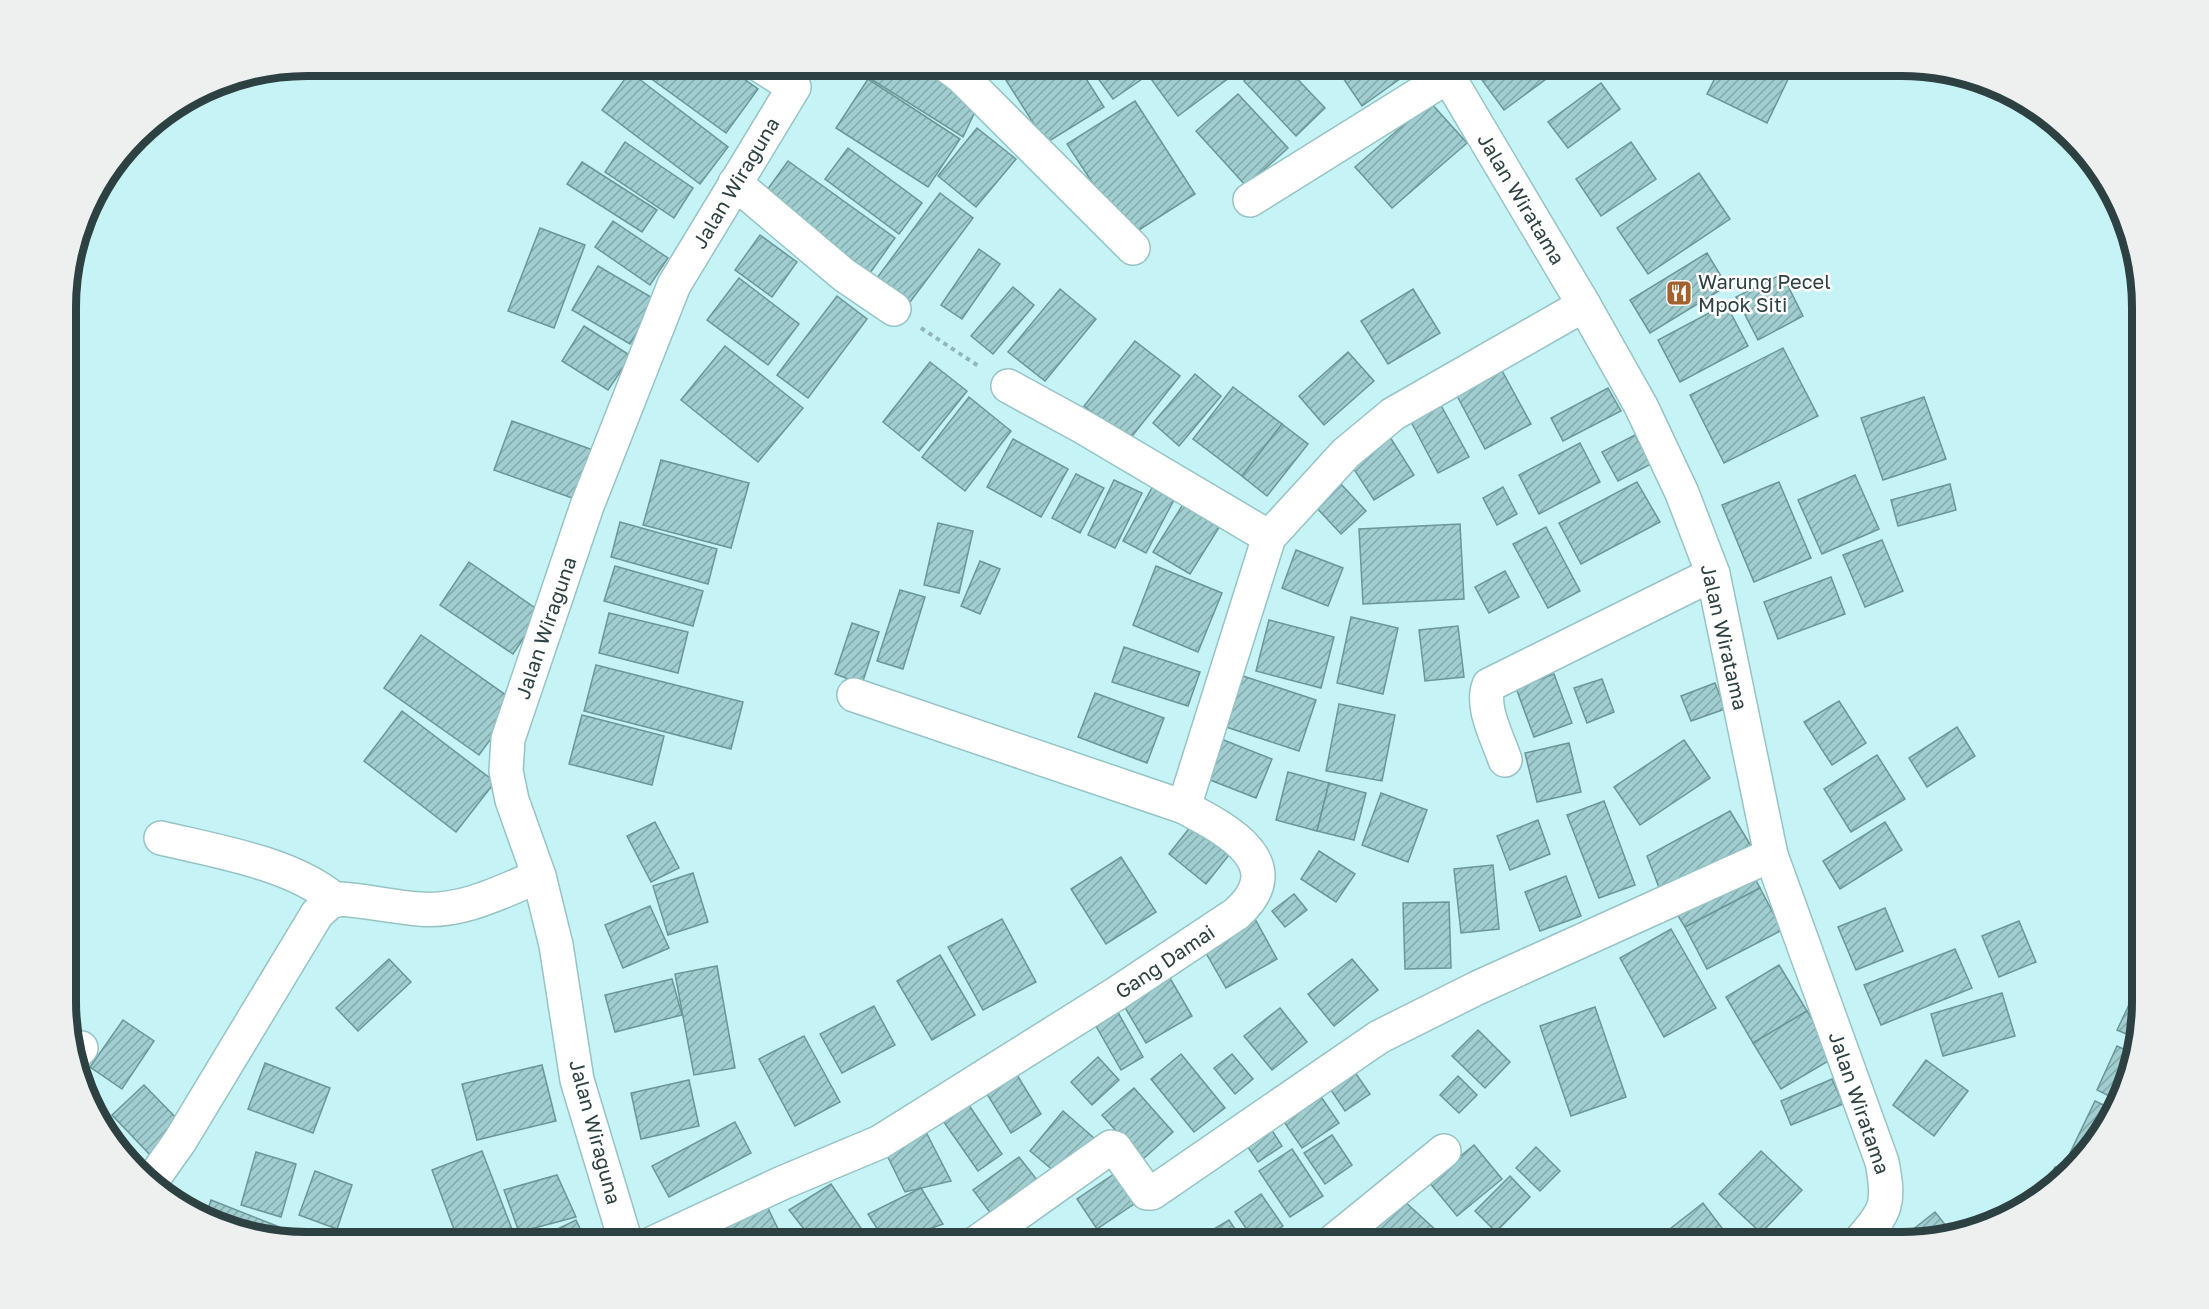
<svg xmlns="http://www.w3.org/2000/svg" width="2209" height="1309" font-family="'Golos Text',sans-serif">
<style>
.building{fill:url(#building-hatch);stroke:#6b9698;stroke-width:1.5}
.lines{fill:none;stroke-linecap:round;stroke-linejoin:round}
.minor-casing{stroke:#97c3c5;stroke-width:36}
.path{stroke:#91b6b8;stroke-width:4;stroke-dasharray:4.5 4.5;stroke-linecap:butt}
.minor{stroke:#fff;stroke-width:33}
.labels{text-anchor:middle;stroke-width:5;stroke-linejoin:round;paint-order:stroke}
.street-label{font-size:20px;fill:#2e4142;stroke:#fff}
.poi-label{font-size:20px;fill:#2e4142;stroke:#fff;text-anchor:start}
.rim{fill:none;stroke:#2e4142;stroke-width:8}
</style>
<defs>
<pattern id="building-hatch" width="6" height="6" patternUnits="userSpaceOnUse" patternTransform="scale(1.5)"><rect width="6" height="6" fill="#a0cdcf"/><path d="M-1 1l2-2M0 6l6-6M5 7l2-2" fill="none" stroke="#83a8aa"/></pattern>
</defs>
<rect width="100%" height="100%" fill="#c6f4f6"/>
<g class="building">
<polygon points="646,66 726,66 758,89 726,133 642,72"/>
<polygon points="861,66 932,66 981,99 963,137 858,71"/>
<polygon points="997,66 1078,66 1104,107 1046,143"/>
<polygon points="1089,66 1161,66 1113,99"/>
<polygon points="1168,66 1245,66 1178,116 1151,79"/>
<polygon points="1260,66 1285,66 1325,108 1296,136 1244,81"/>
<polygon points="1360,66 1418,66 1362,106 1343,78"/>
<polygon points="1501,66 1553,66 1557,71 1504,110 1482,80"/>
<polygon points="1568,66 1587,66 1575,75"/>
<polygon points="1721,66 1780,66 1792,71 1767,123 1707,94"/>
<polygon points="630,72 728,147 700,184 602,110"/>
<polygon points="868,79 960,139 928,187 836,128"/>
<polygon points="1601,83 1620,109 1568,148 1548,122"/>
<polygon points="1238,94 1288,148 1246,186 1196,131"/>
<polygon points="1135,101 1195,194 1128,237 1067,144"/>
<polygon points="1430,102 1467,143 1392,208 1355,167"/>
<polygon points="977,128 1016,159 976,207 938,176"/>
<polygon points="625,142 693,188 674,218 605,172"/>
<polygon points="1631,142 1656,179 1601,216 1576,179"/>
<polygon points="848,148 922,203 899,234 825,179"/>
<polygon points="788,161 895,238 870,273 762,197"/>
<polygon points="582,162 657,210 642,232 567,184"/>
<polygon points="1699,173 1730,219 1648,274 1617,228"/>
<polygon points="940,193 973,218 910,302 877,278"/>
<polygon points="613,221 668,258 650,285 595,247"/>
<polygon points="540,228 585,245 554,328 508,311"/>
<polygon points="760,235 797,262 772,297 735,270"/>
<polygon points="979,249 1000,264 962,319 941,305"/>
<polygon points="1707,253 1727,286 1650,333 1630,300"/>
<polygon points="598,266 656,300 630,344 572,310"/>
<polygon points="1782,274 1803,316 1758,340 1736,297"/>
<polygon points="739,278 799,324 768,365 707,320"/>
<polygon points="1013,287 1034,305 993,354 971,336"/>
<polygon points="1060,289 1096,319 1045,381 1008,352"/>
<polygon points="1413,289 1440,333 1388,364 1361,321"/>
<polygon points="837,296 867,319 808,398 777,375"/>
<polygon points="1726,304 1748,346 1680,382 1658,340"/>
<polygon points="584,326 631,356 608,390 562,361"/>
<polygon points="1135,341 1180,376 1129,440 1084,406"/>
<polygon points="725,346 803,408 758,462 681,400"/>
<polygon points="1783,348 1818,416 1724,463 1690,395"/>
<polygon points="1348,352 1374,381 1324,425 1299,396"/>
<polygon points="930,362 967,391 919,451 883,422"/>
<polygon points="1500,367 1531,424 1485,449 1454,390"/>
<polygon points="1195,374 1221,396 1179,446 1153,423"/>
<polygon points="1233,387 1282,424 1242,476 1193,439"/>
<polygon points="1608,388 1621,411 1563,441 1551,418"/>
<polygon points="969,397 1011,431 965,491 922,457"/>
<polygon points="1924,397 1946,459 1883,480 1861,418"/>
<polygon points="1437,398 1469,457 1438,473 1407,414"/>
<polygon points="512,421 593,450 575,499 494,470"/>
<polygon points="1282,424 1308,444 1267,496 1242,476"/>
<polygon points="1388,434 1414,475 1374,500 1348,460"/>
<polygon points="1635,435 1651,464 1618,481 1602,452"/>
<polygon points="1013,439 1068,469 1041,517 987,487"/>
<polygon points="1580,443 1600,482 1539,514 1519,475"/>
<polygon points="661,460 749,483 731,548 643,525"/>
<polygon points="1076,474 1104,488 1080,533 1052,518"/>
<polygon points="1855,475 1879,529 1822,554 1798,500"/>
<polygon points="1114,480 1142,493 1115,548 1088,535"/>
<polygon points="1339,482 1366,511 1341,534 1314,505"/>
<polygon points="1637,482 1660,522 1581,564 1559,523"/>
<polygon points="1779,482 1811,558 1754,582 1722,505"/>
<polygon points="1154,484 1176,496 1146,553 1123,541"/>
<polygon points="1950,484 1956,510 1898,526 1891,500"/>
<polygon points="1503,487 1517,514 1497,525 1483,498"/>
<polygon points="1187,498 1223,521 1190,574 1153,552"/>
<polygon points="620,522 717,549 708,584 611,557"/>
<polygon points="938,523 973,531 959,593 924,585"/>
<polygon points="1460,524 1464,599 1363,604 1359,529"/>
<polygon points="1546,527 1580,591 1548,608 1513,544"/>
<polygon points="1882,540 1903,591 1865,607 1843,555"/>
<polygon points="1296,550 1343,568 1328,606 1282,588"/>
<polygon points="980,561 1000,569 980,614 961,606"/>
<polygon points="469,562 541,612 513,654 440,605"/>
<polygon points="615,566 703,591 693,626 604,601"/>
<polygon points="1156,566 1222,593 1198,652 1133,625"/>
<polygon points="1505,571 1519,597 1489,613 1475,587"/>
<polygon points="1831,577 1845,614 1778,639 1764,602"/>
<polygon points="900,590 925,597 903,669 877,661"/>
<polygon points="609,613 688,632 678,673 599,653"/>
<polygon points="1351,617 1398,628 1383,694 1337,683"/>
<polygon points="1269,620 1334,637 1321,688 1256,671"/>
<polygon points="852,623 879,632 862,684 835,674"/>
<polygon points="1458,626 1464,677 1425,681 1419,630"/>
<polygon points="421,635 517,703 479,755 384,688"/>
<polygon points="1124,647 1200,672 1188,706 1112,682"/>
<polygon points="596,665 743,702 731,749 584,711"/>
<polygon points="1554,674 1572,723 1534,737 1516,688"/>
<polygon points="1243,676 1316,700 1299,751 1226,727"/>
<polygon points="1602,679 1614,712 1587,723 1574,688"/>
<polygon points="1715,683 1725,709 1691,721 1681,696"/>
<polygon points="1095,693 1164,718 1147,763 1078,737"/>
<polygon points="1839,701 1866,743 1832,765 1804,722"/>
<polygon points="1339,704 1395,715 1382,781 1326,771"/>
<polygon points="402,711 495,782 456,832 364,761"/>
<polygon points="582,715 664,736 652,785 569,764"/>
<polygon points="1957,727 1975,756 1927,787 1909,758"/>
<polygon points="1221,739 1272,759 1256,798 1205,778"/>
<polygon points="1684,740 1710,778 1640,825 1614,787"/>
<polygon points="1569,743 1581,792 1537,802 1525,753"/>
<polygon points="1877,755 1905,799 1851,832 1824,789"/>
<polygon points="1288,772 1329,783 1317,831 1276,820"/>
<polygon points="1329,783 1366,793 1354,840 1317,831"/>
<polygon points="1381,793 1427,810 1408,862 1362,845"/>
<polygon points="1604,801 1635,885 1599,898 1567,815"/>
<polygon points="1730,811 1754,851 1663,898 1647,856"/>
<polygon points="1538,820 1550,854 1510,870 1497,836"/>
<polygon points="655,822 679,868 651,882 627,836"/>
<polygon points="1885,822 1902,850 1840,889 1823,861"/>
<polygon points="1191,826 1229,855 1206,884 1169,854"/>
<polygon points="1319,851 1355,874 1336,902 1301,879"/>
<polygon points="1121,857 1156,912 1106,944 1071,889"/>
<polygon points="1493,865 1499,929 1461,933 1454,869"/>
<polygon points="693,873 708,922 668,935 653,886"/>
<polygon points="1752,873 1760,888 1685,927 1675,911"/>
<polygon points="1566,876 1581,916 1540,931 1525,892"/>
<polygon points="1760,888 1782,930 1707,969 1685,927"/>
<polygon points="1294,894 1307,910 1285,927 1272,911"/>
<polygon points="1449,902 1451,968 1405,969 1403,903"/>
<polygon points="650,906 669,948 623,968 605,925"/>
<polygon points="1885,908 1903,951 1856,970 1838,927"/>
<polygon points="1254,917 1277,959 1226,988 1202,946"/>
<polygon points="1002,919 1036,982 983,1010 948,947"/>
<polygon points="2019,921 2036,962 1999,977 1982,936"/>
<polygon points="1671,929 1716,1008 1664,1037 1620,958"/>
<polygon points="1955,949 1972,988 1881,1025 1864,985"/>
<polygon points="940,955 975,1015 932,1040 897,981"/>
<polygon points="389,959 411,982 358,1031 336,1008"/>
<polygon points="1352,959 1378,990 1334,1026 1308,994"/>
<polygon points="1779,965 1807,1011 1753,1043 1726,997"/>
<polygon points="717,966 735,1068 694,1075 675,974"/>
<polygon points="1167,973 1192,1016 1146,1043 1120,999"/>
<polygon points="672,979 682,1015 615,1032 605,995"/>
<polygon points="2139,984 2142,986 2142,1017 2136,1038 2117,1030"/>
<polygon points="2002,993 2015,1036 1943,1056 1931,1014"/>
<polygon points="1111,1000 1143,1057 1121,1070 1088,1012"/>
<polygon points="874,1006 895,1045 842,1073 820,1034"/>
<polygon points="1595,1007 1626,1097 1571,1116 1540,1026"/>
<polygon points="1280,1008 1307,1042 1272,1070 1244,1036"/>
<polygon points="1807,1011 1835,1057 1781,1089 1753,1043"/>
<polygon points="123,1020 154,1041 122,1089 90,1067"/>
<polygon points="1478,1030 1510,1062 1485,1088 1452,1056"/>
<polygon points="804,1036 840,1102 795,1126 759,1059"/>
<polygon points="2117,1046 2132,1053 2117,1100 2097,1090"/>
<polygon points="1181,1054 1225,1108 1194,1132 1151,1079"/>
<polygon points="1232,1054 1253,1079 1235,1094 1214,1068"/>
<polygon points="1098,1057 1119,1080 1092,1105 1071,1082"/>
<polygon points="1926,1060 1968,1091 1934,1136 1893,1105"/>
<polygon points="265,1063 330,1088 313,1133 248,1109"/>
<polygon points="542,1065 556,1121 477,1140 462,1084"/>
<polygon points="1350,1065 1370,1094 1345,1111 1325,1081"/>
<polygon points="1017,1075 1041,1114 1011,1133 987,1094"/>
<polygon points="1458,1076 1477,1095 1459,1113 1440,1095"/>
<polygon points="1832,1079 1843,1104 1791,1125 1781,1101"/>
<polygon points="689,1080 699,1126 641,1139 631,1093"/>
<polygon points="144,1085 184,1126 152,1157 112,1115"/>
<polygon points="1134,1088 1173,1132 1142,1160 1102,1115"/>
<polygon points="1317,1091 1339,1123 1302,1148 1280,1116"/>
<polygon points="966,1101 1002,1154 978,1171 941,1118"/>
<polygon points="2095,1101 2114,1110 2110,1122 2082,1159 2070,1153"/>
<polygon points="1063,1111 1094,1138 1061,1177 1030,1151"/>
<polygon points="735,1122 751,1153 669,1197 652,1166"/>
<polygon points="1268,1124 1282,1146 1258,1162 1243,1140"/>
<polygon points="925,1130 951,1181 905,1192 884,1149"/>
<polygon points="1332,1135 1352,1165 1325,1184 1304,1153"/>
<polygon points="1474,1145 1502,1179 1457,1216 1429,1182"/>
<polygon points="1536,1147 1560,1171 1540,1191 1516,1168"/>
<polygon points="1292,1149 1323,1196 1290,1217 1259,1171"/>
<polygon points="482,1151 513,1232 484,1243 459,1243 432,1170"/>
<polygon points="1761,1151 1802,1190 1761,1233 1719,1194"/>
<polygon points="256,1152 296,1164 281,1217 241,1205"/>
<polygon points="1019,1157 1041,1185 995,1219 973,1190"/>
<polygon points="2055,1167 2070,1174 2042,1195"/>
<polygon points="315,1171 352,1185 337,1229 299,1215"/>
<polygon points="1117,1172 1137,1202 1097,1229 1077,1199"/>
<polygon points="557,1175 576,1217 519,1232 504,1190"/>
<polygon points="1510,1176 1530,1197 1496,1232 1475,1211"/>
<polygon points="831,1184 871,1243 815,1243 789,1210"/>
<polygon points="921,1188 943,1224 923,1231 931,1243 886,1243 868,1214"/>
<polygon points="1261,1194 1283,1226 1256,1243 1235,1212"/>
<polygon points="763,1198 779,1231 754,1243 681,1243"/>
<polygon points="211,1200 282,1228 278,1239 245,1235 205,1218"/>
<polygon points="1403,1200 1450,1243 1392,1243 1377,1228"/>
<polygon points="1703,1203 1731,1240 1728,1243 1652,1243"/>
<polygon points="1935,1212 1951,1232 1917,1242 1904,1243 1901,1239"/>
<polygon points="576,1220 587,1243 529,1243"/>
<polygon points="1229,1220 1244,1243 1224,1243 1214,1229"/>
</g>
<g class="lines">
<defs>
<g id="minor">
<polyline points="947,66 962,77 1133,248"/>
<path d="M1442 66 1584 305 1641 406 1682 493 1713 574 1771 855 1882 1162C1890 1204 1887 1211 1858 1243"/>
<polyline points="735,183 844,275 894,309"/>
<polyline points="1250,200 1447,77"/>
<polyline points="1008,386 1083,427 1269,537"/>
<path d="M1505 760C1498 738 1480 707 1489 685L1713 574"/>
<polyline points="1184,807 1269,537 1346,453 1393,414 1584,305"/>
<path d="M161 838C215 851 291 863 334 899"/>
<polyline points="76,1053 81,1048"/>
<path d="M153 1179 180 1141 317 914 330 902 341 899C367 901 393 907 419 909 461 913 501 892 539 876"/>
<polyline points="626,1243 577,1080 556,945 539,876 512,800 506,771 508,739 587,506 674,285 794,87 761,66"/>
<path d="M653 1243 782 1183 880 1142 1114 995 1236 914C1293 864 1226 829 1184 807L854 695"/>
<polyline points="976,1243 1111,1147 1115,1148 1147,1193 1152,1193 1379,1037 1477,988 1771,855"/>
<polyline points="1331,1243 1444,1151"/>
</g>
</defs>
<use href="#minor" class="minor-casing"/>
<polyline class="path" points="921,328 980,367"/>
<use href="#minor" class="minor"/>
</g>
<defs>
<symbol id="restaurant-square" viewBox="-11 -11 22 22"><rect x="-9" y="-9" width="18" height="18" rx="4" fill="#a3612e" stroke="#fff"/><path d="M-5-6h1v4h1v-4h1v4h1v-4h1v5L-1.5 .5V6h-2V.5L-5-1ZM5-6V6H3V1.5H1.5Q1.5-4 5-6Z" fill="#fff"/></symbol>
</defs>
<g fill-rule="evenodd">
<use href="#restaurant-square" x="1664" y="278" width="30" height="30"/>
</g>
<g class="labels">
<g class="street-label">
<text transform="translate(736 183) rotate(-59)" y="7">Jalan Wiraguna</text>
<text transform="translate(1521 199) rotate(59)" y="7">Jalan Wiratama</text>
<text transform="translate(546 628) rotate(-71)" y="7">Jalan Wiraguna</text>
<text transform="translate(1724 637) rotate(77)" y="7">Jalan Wiratama</text>
<text transform="translate(1165 962) rotate(-34)" y="7">Gang Damai</text>
<text transform="translate(1859 1103) rotate(71)" y="7">Jalan Wiratama</text>
<text transform="translate(595 1132) rotate(75)" y="7">Jalan Wiraguna</text>
</g>
<g class="poi-label">
<text x="1698" y="289">Warung Pecel<tspan x="1698" dy="23">Mpok Siti</tspan></text>
</g>
</g>
<path d="M0 0H2209V1309H0ZM307 76H1901A231 231 0 0 1 2132 307V1001A231 231 0 0 1 1901 1232H307A231 231 0 0 1 76 1001V307A231 231 0 0 1 307 76Z" fill="#eef0f0" fill-rule="evenodd"/>
<path class="rim" d="M307 76H1901A231 231 0 0 1 2132 307V1001A231 231 0 0 1 1901 1232H307A231 231 0 0 1 76 1001V307A231 231 0 0 1 307 76Z"/>
</svg>
